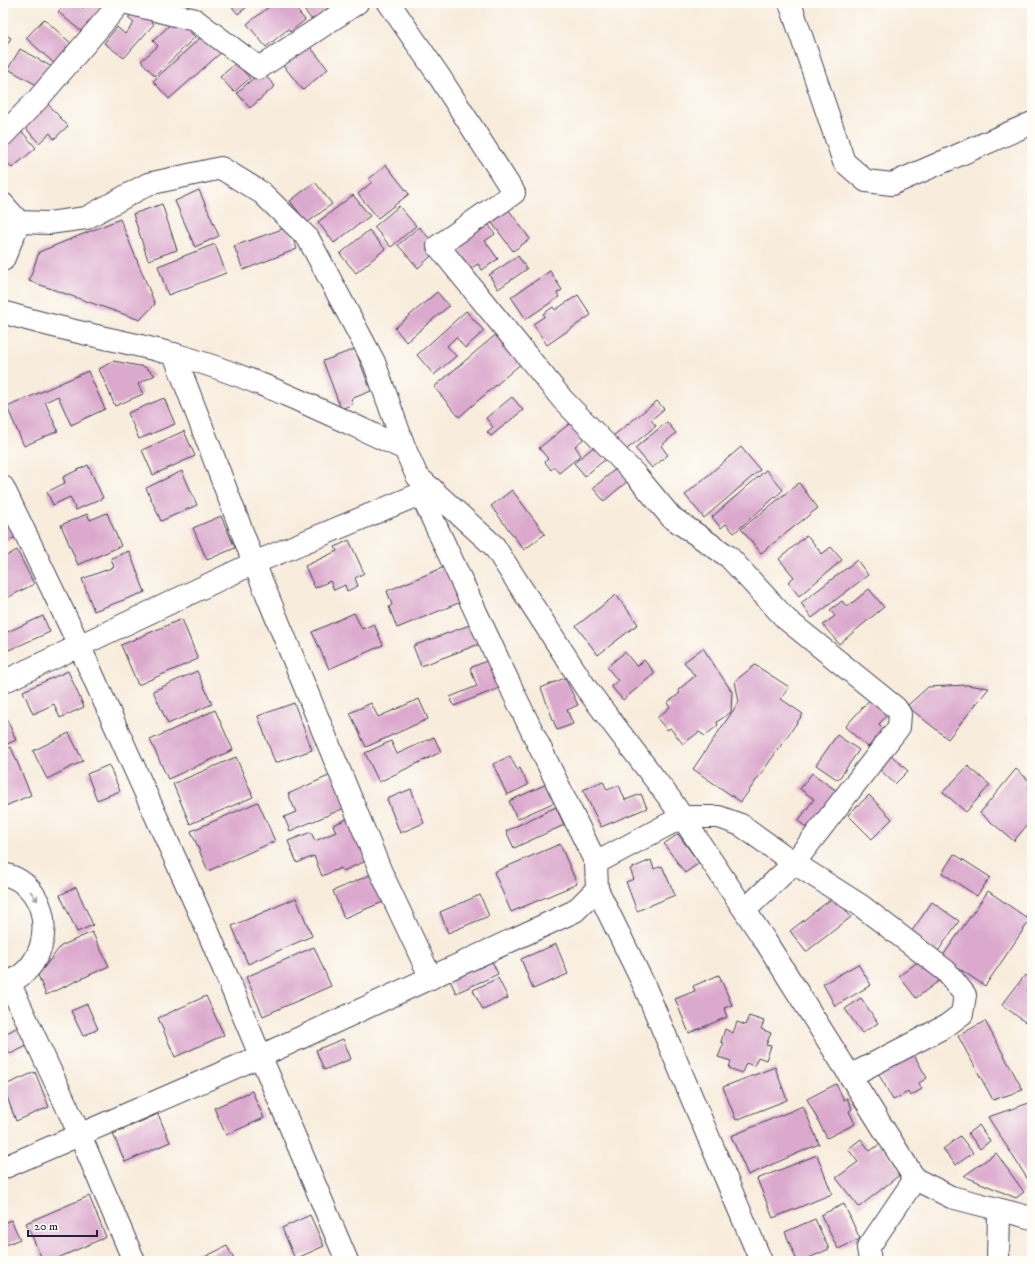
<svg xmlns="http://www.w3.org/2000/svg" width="1035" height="1264" font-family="'IM FELL DW Pica',serif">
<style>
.building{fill:#dba9cd}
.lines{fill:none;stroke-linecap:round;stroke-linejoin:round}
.minor-casing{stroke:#424053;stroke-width:24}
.tertiary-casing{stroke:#424053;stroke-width:24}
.minor{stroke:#fff;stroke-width:22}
.tertiary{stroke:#fff;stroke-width:22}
.oneway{stroke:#9c9ca7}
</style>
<rect width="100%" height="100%" fill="#fdfcf7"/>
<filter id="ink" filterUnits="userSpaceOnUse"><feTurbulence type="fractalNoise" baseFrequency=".025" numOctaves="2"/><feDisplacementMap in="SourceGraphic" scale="8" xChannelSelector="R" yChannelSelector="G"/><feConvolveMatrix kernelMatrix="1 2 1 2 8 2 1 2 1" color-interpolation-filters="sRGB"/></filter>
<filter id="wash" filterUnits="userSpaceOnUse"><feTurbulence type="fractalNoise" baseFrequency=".012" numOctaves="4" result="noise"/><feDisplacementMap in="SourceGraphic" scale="16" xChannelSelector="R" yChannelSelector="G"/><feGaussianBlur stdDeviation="0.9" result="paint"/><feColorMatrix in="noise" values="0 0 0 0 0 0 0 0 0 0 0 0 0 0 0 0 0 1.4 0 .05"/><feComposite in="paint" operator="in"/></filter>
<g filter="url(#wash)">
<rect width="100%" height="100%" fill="#f8ecdc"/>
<g id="blocks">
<g class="building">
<polygon points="66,3 77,3 83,8 87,3 103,3 105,5 82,32 58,12"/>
<polygon points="233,3 252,3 238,14 230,5"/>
<polygon points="274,3 291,3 305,20 290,32 288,29 266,47 247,24"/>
<polygon points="299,3 335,3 312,20"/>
<polygon points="136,8 154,24 124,58 104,43 117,27 125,34 134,23 128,18"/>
<polygon points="177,18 195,37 155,76 141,61 158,46 153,41"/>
<polygon points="44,19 74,46 56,65 26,38"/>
<polygon points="3,33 11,38 3,51"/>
<polygon points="201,37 224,50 169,99 153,81"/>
<polygon points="307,43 328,69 303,90 282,64"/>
<polygon points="20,49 52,67 40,87 8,69"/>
<polygon points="236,63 250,78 234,92 220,77"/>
<polygon points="261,71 275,86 250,108 237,93"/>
<polygon points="46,102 68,126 54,139 50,133 39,143 22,124"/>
<polygon points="18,127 36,148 12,168 3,158 3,140"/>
<polygon points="386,165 409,194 378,218 358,194 372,182 369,179"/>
<polygon points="315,182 332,204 307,223 290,201"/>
<polygon points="199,190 219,236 195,247 175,201"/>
<polygon points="353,195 370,216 334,243 318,222"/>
<polygon points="162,204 177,250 148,260 133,214"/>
<polygon points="399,206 416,226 391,247 374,227"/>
<polygon points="506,206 530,239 513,251 489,219"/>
<polygon points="120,219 155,304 140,320 29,281 39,252"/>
<polygon points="485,219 495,234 485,241 498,259 482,270 478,264 468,270 450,243"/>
<polygon points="288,227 297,249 243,270 234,246"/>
<polygon points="419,227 439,249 418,268 398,245"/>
<polygon points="369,230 385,249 356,273 340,254"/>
<polygon points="215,244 226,273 168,295 158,266"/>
<polygon points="518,256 527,269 498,289 489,275"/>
<polygon points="550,271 562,290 557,293 559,297 526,319 511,297"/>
<polygon points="437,292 449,306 406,342 395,328"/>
<polygon points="578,295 591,315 547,345 533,324 545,316 543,314 553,307 555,310"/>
<polygon points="466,311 484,331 465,348 456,337 447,346 456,356 434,375 417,355"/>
<polygon points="499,332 524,361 459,417 434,387"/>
<polygon points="355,349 371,391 351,399 353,404 341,409 323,361"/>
<polygon points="113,361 145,367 155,375 138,384 143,394 115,406 99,369"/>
<polygon points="88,371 105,409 71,425 58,396 45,402 58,431 24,446 7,407"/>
<polygon points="512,397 523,410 491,436 487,432 493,427 486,418"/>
<polygon points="164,398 175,424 139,439 128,413"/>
<polygon points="657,401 664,409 651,420 656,426 621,454 609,439"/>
<polygon points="573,421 586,437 575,446 581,455 559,473 554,467 551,470 545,462 548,459 539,448"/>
<polygon points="667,422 676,433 661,446 668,455 652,468 635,448"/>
<polygon points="184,431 195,456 153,475 142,450"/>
<polygon points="596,445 607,458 585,476 574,463"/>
<polygon points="741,447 760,470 704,518 685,495"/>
<polygon points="88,465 103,498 76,510 70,497 53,505 47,492 65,483 63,477"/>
<polygon points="618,467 629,480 604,501 593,488"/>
<polygon points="766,470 783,490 734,533 726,524 721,528 712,517"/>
<polygon points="182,471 197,505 161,521 146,488"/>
<polygon points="799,483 818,508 761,553 741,529"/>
<polygon points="512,490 545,534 524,550 491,506"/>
<polygon points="3,508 16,537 3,543"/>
<polygon points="107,513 121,546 78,565 61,525 87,514 90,520"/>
<polygon points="221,516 235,548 207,560 193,528"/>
<polygon points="807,535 822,554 831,547 842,560 799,596 788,582 794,577 779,559"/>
<polygon points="349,540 364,573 355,578 358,586 347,591 345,585 334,590 330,581 315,588 305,566 337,551 335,547"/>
<polygon points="17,550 34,584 3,600 3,558"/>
<polygon points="129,551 145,592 94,611 82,579 114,567 111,558"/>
<polygon points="857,560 868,575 812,618 801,603"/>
<polygon points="447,566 461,602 397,628 389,607 392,605 387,591"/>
<polygon points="869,589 884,607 839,644 823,625 835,616 830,610 842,601 847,607"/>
<polygon points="616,595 638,624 598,655 576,626"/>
<polygon points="354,613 362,629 374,624 383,645 329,669 312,632"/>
<polygon points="43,616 50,632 9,650 3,634"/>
<polygon points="182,619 198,659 138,685 121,645"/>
<polygon points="475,623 482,643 421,666 413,646"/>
<polygon points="703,648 732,692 731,712 717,722 718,725 705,736 699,732 683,744 670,728 667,730 657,718 670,707 667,703 680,693 678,690 695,676 684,662"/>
<polygon points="625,652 637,667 644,660 655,673 623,700 611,686 618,681 607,667"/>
<polygon points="491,659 502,687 454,706 450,697 477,686 470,668"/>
<polygon points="755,665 789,687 781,699 803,714 741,802 693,769 739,702 735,681"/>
<polygon points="68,671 84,707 60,718 54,704 33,714 23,691"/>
<polygon points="197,671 212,704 168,724 153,691"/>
<polygon points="565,678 578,705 567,710 573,724 557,730 541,688"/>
<polygon points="966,685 989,688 948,739 907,706 928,687"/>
<polygon points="872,697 889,713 879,724 884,729 868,747 845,727"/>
<polygon points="419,699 428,719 366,747 350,713 371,703 378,717"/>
<polygon points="294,703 312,750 275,763 258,716"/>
<polygon points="3,710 16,740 3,746"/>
<polygon points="215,710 233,750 168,779 150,740"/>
<polygon points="69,733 83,761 47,779 33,751"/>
<polygon points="837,735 859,750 838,780 816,765"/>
<polygon points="434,737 441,752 379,782 365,753 391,741 397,754"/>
<polygon points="11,747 31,795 3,807 3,751"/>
<polygon points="889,753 908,771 895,784 876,766"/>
<polygon points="510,756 517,770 520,768 528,785 507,795 493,764"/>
<polygon points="236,757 253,797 190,824 173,784"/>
<polygon points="109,765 120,791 97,800 87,774"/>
<polygon points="968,766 990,785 966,812 943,792"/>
<polygon points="1016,769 1032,783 1028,788 1032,791 1032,819 1014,841 980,813"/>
<polygon points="812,773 838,792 810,830 798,821 814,799 800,789"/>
<polygon points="333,774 347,807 290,831 284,817 296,812 288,794"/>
<polygon points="603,781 607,790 619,785 625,800 641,794 647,808 601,827 583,790"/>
<polygon points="547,784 555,802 517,819 509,801"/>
<polygon points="411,789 424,823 400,833 387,799"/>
<polygon points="869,795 892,819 872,839 848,815"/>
<polygon points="258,802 275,841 208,871 191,831"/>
<polygon points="556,807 564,825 514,848 506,831"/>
<polygon points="354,816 366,861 343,871 341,868 322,876 314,856 297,863 288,841 311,832 315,841 336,832 333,825"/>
<polygon points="678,834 699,863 685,873 664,844"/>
<polygon points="560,844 577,884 511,912 494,872"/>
<polygon points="954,854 990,877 977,896 942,873"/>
<polygon points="651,860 654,869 662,866 675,895 637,911 626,882 634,879 630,869"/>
<polygon points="379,871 387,892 380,895 383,902 344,918 333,891"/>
<polygon points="76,887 93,925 77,932 60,895"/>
<polygon points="988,891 1030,920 985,986 942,957"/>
<polygon points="480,895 489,916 448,933 440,912"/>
<polygon points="835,896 851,917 806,952 790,931"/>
<polygon points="296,898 312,936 248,964 232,926"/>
<polygon points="932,902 959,921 936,954 909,935"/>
<polygon points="92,932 109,966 46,995 38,975 61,946"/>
<polygon points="556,944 568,974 533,989 521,959"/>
<polygon points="314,947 331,986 263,1016 246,977"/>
<polygon points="490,957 498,974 456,993 448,976"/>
<polygon points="923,958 940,980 916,998 899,976"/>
<polygon points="858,964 871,985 835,1006 823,984"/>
<polygon points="719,975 732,1005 724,1008 727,1017 689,1033 675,999 695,991 693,986"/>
<polygon points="1025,975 1032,979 1032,984 1027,991 1032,994 1032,1027 1002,1005"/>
<polygon points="498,978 508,998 483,1010 473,990"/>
<polygon points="206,996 224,1035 175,1057 158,1018"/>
<polygon points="861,998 878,1023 862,1033 845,1009"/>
<polygon points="87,1004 98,1029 83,1036 71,1011"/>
<polygon points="749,1016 764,1021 761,1029 771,1033 766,1045 771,1046 766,1060 758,1057 754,1066 746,1063 742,1073 729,1068 731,1061 718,1057 724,1043 721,1042 725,1029 733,1033 737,1022 745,1025"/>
<polygon points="985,1021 1023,1090 993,1100 958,1036"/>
<polygon points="20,1026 29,1045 10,1054 3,1040 3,1035"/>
<polygon points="343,1039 351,1059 324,1070 316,1050"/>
<polygon points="910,1048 927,1078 919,1083 922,1089 910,1096 908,1092 893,1100 877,1071"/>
<polygon points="775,1067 787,1100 736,1120 723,1087"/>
<polygon points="35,1072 49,1107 16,1121 3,1086"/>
<polygon points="836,1084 844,1100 847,1098 852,1109 849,1111 855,1124 827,1138 807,1099"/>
<polygon points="252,1091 264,1118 226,1135 214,1108"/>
<polygon points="1032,1102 1032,1186 988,1117"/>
<polygon points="803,1106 819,1144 748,1175 731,1136"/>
<polygon points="158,1114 170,1142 125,1162 113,1134"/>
<polygon points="979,1125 990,1141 980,1149 968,1133"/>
<polygon points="960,1136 973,1153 956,1165 943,1149"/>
<polygon points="861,1139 870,1151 880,1144 902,1173 859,1207 836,1178 858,1162 848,1149"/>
<polygon points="996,1153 1024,1192 1016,1198 964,1176"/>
<polygon points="817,1155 832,1194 773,1218 757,1179"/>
<polygon points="89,1196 106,1237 51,1261 43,1261 26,1223"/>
<polygon points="844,1204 860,1239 838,1249 821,1215"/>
<polygon points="310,1215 324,1246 295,1259 282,1228"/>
<polygon points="815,1219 829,1249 802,1261 797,1261 785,1232"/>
<polygon points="11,1220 20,1239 3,1246 3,1223"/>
<polygon points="227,1246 235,1261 196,1261"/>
</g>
</g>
</g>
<g filter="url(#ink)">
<use href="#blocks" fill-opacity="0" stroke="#424053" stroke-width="1"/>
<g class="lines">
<defs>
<g id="minor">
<polyline points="128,3 195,20 259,68 357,3"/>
<polyline points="389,3 439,76 514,193 438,246 563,400 635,474 671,517 729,557 786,619 896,708 900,714 899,727 794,863 745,910"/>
<polyline points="790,3 844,162 866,181 892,184 1032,123"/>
<polyline points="3,135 38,99 120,3"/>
<polyline points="3,204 19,222 49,223 86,218 148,184 221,168 262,193 308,238 374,362 405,449"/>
<polyline points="3,260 19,222"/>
<polyline points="174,354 254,563 381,872 431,978"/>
<polyline points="421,494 515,696 596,863 682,817 719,817 741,825 794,863 860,905 946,971 965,995 962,1014 946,1026 850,1076"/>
<polyline points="3,682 254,563 432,489"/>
<path d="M3 874C58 886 56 970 3 984"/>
<polyline points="597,889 644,985 761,1261"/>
<polyline points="9,982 80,1135 134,1261"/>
<polyline points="3,1168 261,1056 575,911 597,889 596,863"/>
<polyline points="998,1261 999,1210"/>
</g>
<g id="tertiary">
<path d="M3 312C59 330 117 339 173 354 254 376 330 415 405 449L417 476 494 546 586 688 670 799 766 942 915 1179 951 1197 1032 1218"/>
<polyline points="3,487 79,645 209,934 347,1261"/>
<polyline points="870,1261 868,1248 915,1179"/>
</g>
</defs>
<use href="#minor" class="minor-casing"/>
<use href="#tertiary" class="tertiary-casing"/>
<use href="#minor" class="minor"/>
<use href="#tertiary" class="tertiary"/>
</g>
<defs><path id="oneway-shaft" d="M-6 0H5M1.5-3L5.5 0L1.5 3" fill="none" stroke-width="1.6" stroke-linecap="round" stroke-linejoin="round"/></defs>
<use class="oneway" href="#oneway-shaft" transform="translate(34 896) rotate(52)"/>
</g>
<rect width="1035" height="1264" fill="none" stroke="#fdfcf7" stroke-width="16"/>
<path d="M28 1230v6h69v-6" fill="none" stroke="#22223b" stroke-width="2"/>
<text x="34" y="1230" font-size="12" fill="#22223b" stroke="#fdfcf7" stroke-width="3" paint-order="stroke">20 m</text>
</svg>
